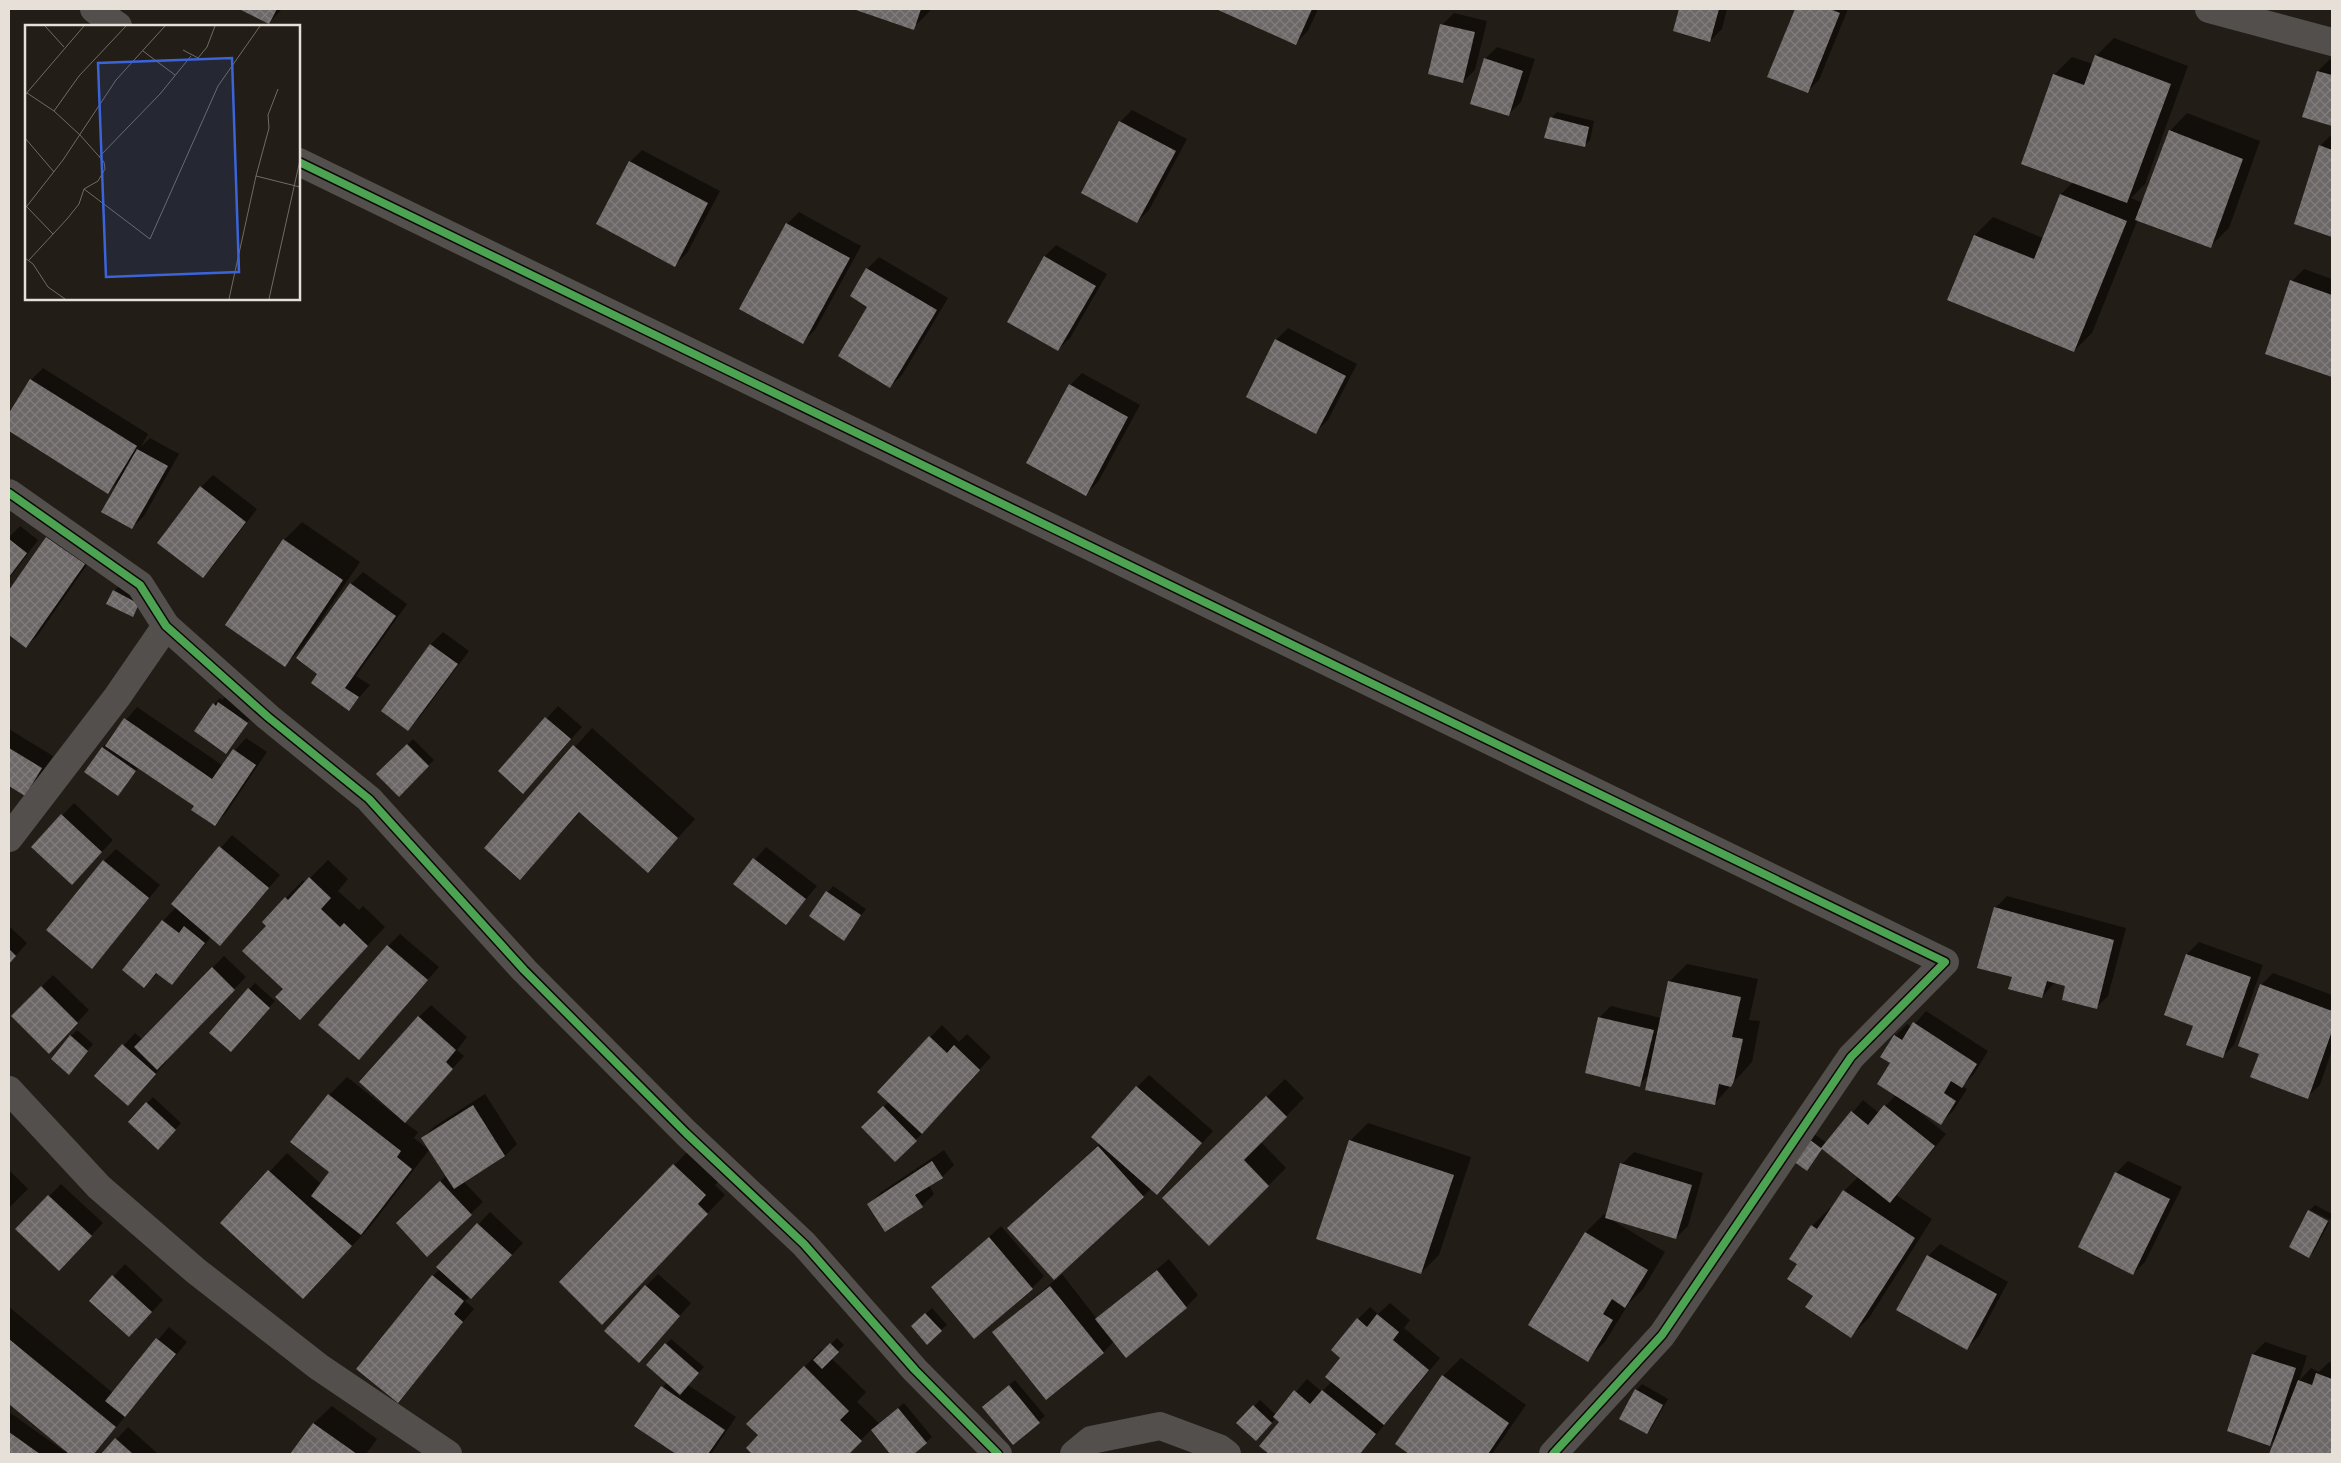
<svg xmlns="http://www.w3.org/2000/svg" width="2341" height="1463" font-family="'Fira Sans',sans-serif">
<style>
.shadow{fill:#0007}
.building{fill:url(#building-cross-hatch)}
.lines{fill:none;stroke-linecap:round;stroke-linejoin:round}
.minor{stroke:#524f4c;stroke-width:28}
.cycleway-casing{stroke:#0c0905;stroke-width:11}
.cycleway{stroke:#4ca352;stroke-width:8}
.inset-road{fill:none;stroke:#706b64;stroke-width:1}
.view{fill:#3b64d8;fill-opacity:0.15;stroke:#3b64d8;stroke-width:2.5}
.inset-edge{fill:none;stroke:#e6e0d9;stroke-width:2.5}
</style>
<defs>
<pattern id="building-cross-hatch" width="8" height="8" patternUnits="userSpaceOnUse" patternTransform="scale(1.25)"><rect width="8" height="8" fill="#6c6868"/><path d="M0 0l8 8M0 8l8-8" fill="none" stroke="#817d7d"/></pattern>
</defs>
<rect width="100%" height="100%" fill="#221d16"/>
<g class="shadow">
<polygon points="242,9 282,9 269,23"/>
<polygon points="856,9 932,9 913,28"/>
<polygon points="1220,9 1318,9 1308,31 1296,43"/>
<polygon points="1680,9 1727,9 1722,29 1710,41 1674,30"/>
<polygon points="1797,9 1848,9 1819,80 1807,92 1769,76"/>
<polygon points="1454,13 1487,21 1475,70 1463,82 1442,25"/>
<polygon points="2114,38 2188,66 2145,184 2131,198 2143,203 2170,131 2187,113 2260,141 2229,228 2211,246 2138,219 2092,333 2074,351 1975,235 1993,217 2043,238 2061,194 2073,182 2054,75 2072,57 2093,64 2096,56"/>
<polygon points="1497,47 1535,59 1521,102 1509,114 1485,59"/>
<polygon points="2330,59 2332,60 2332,125 2304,116 2318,71"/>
<polygon points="1132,110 1187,139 1149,210 1137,222 1120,122"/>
<polygon points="1557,112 1594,121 1590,140 1584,146 1551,118"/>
<polygon points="2332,134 2332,236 2295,224 2320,146"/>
<polygon points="642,150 720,191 687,253 675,265 630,162"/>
<polygon points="799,212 861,246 815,330 803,342 787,224"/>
<polygon points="1056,245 1107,274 1070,338 1058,350 1044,257"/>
<polygon points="879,257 948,298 902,375 890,387 869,306 867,269"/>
<polygon points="2304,269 2332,279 2332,376 2266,353 2292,281"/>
<polygon points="1288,328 1357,364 1328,420 1316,432 1276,340"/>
<polygon points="43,368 148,434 141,447 150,438 179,454 144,516 132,528 121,479 108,492 9,429 9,416 31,380"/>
<polygon points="1082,373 1140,405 1098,482 1086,494 1070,385"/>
<polygon points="213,475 257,509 214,565 202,577 201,487"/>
<polygon points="302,522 360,562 304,645 285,665 284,540"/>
<polygon points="20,526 38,540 9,579 9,537"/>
<polygon points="59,526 96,552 38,635 26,647 9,634 9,592 47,538"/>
<polygon points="363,572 407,604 356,676 370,685 349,709 319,674 351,584"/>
<polygon points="120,585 144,598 132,616 114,591"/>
<polygon points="443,632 469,651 420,717 408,729 383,710 431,644"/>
<polygon points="225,697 252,716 226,752 214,704 220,698 222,700"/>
<polygon points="558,706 582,727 535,780 499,771"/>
<polygon points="137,707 222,765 246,738 267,752 226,813 214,825 196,806 139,767 118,794 102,748"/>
<polygon points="592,728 695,819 648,871 580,812 520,878 485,847"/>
<polygon points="9,729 53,756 37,782 25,794 9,784"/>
<polygon points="413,739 434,760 399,795 378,774"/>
<polygon points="74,803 113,840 84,871 33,847"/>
<polygon points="232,835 280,875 220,945 211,937 172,984 158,973 144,987 124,970 163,921 176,907 172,904"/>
<polygon points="766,847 817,886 786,924 734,884"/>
<polygon points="116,849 160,885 92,967 104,861"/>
<polygon points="328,860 348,879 338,891 359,910 363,906 385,927 317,1000 285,989 267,926 286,898 303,880 306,882"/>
<polygon points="833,886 866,909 844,939 810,916"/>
<polygon points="2007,896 2126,928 2108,996 2096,1008 2066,985 2055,982 2042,997 2013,976 1995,908"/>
<polygon points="9,926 27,943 9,964"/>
<polygon points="400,934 439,967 359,1058 388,946"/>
<polygon points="2199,942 2263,965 2234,1045 2222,1057 2195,1025 2166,1014 2187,954"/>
<polygon points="224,956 246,977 165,1059 167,1061 139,1092 96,1076 135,1033 143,1040"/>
<polygon points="1687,964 1758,979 1749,1020 1760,1021 1752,1062 1715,1103 1649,1075 1639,1085 1599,1018 1611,1006 1661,1018 1669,982"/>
<polygon points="2273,973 2332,995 2332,1050 2320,1085 2307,1097 2260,1053 2261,985"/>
<polygon points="53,975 89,1010 61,1040 13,1016"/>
<polygon points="255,983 275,1001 236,1045 210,1033"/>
<polygon points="431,1005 467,1037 457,1050 464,1056 404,1122 418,1132 414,1138 429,1150 369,1228 303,1298 222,1223 287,1153 321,1184 331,1172 329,1095 347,1077 394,1114 419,1017"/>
<polygon points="1926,1011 1988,1051 1974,1074 1962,1086 1967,1089 1953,1111 1941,1123 1914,1106 1913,1107 1946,1134 1896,1195 1932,1219 1869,1318 1851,1336 1815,1295 1799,1264 1812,1226 1830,1208 1832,1209 1844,1191 1858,1177 1823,1148 1806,1170 1808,1130 1827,1143 1863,1100 1879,1113 1896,1095 1891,1063 1895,1036 1907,1024 1912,1027"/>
<polygon points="942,1025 959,1042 967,1034 991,1057 922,1134 895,1160 863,1127 889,1102 879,1092"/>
<polygon points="77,1030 93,1044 74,1067 71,1036"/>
<polygon points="1149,1075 1213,1131 1169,1181 1152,1188 1054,1278 1056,1280 1062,1274 1097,1319 1169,1259 1198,1295 1186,1307 1114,1341 1103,1353 994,1332 1055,1280 1009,1228 1100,1143 1137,1087"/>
<polygon points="1285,1079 1304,1098 1261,1142 1286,1168 1209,1245 1164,1198"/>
<polygon points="485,1094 517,1144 505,1156 464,1182 483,1202 427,1255 398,1223 447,1175 423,1138 435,1126"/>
<polygon points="153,1097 181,1123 164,1142 129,1122"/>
<polygon points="1368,1123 1471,1157 1439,1255 1421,1273 1350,1141"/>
<polygon points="692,1147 723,1177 715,1185 725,1195 620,1305 561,1282"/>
<polygon points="944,1150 954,1165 942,1177 929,1185 934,1194 922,1206 868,1205 880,1193"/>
<polygon points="1634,1152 1703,1173 1688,1226 1676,1238 1612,1220 1665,1252 1643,1289 1629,1303 1605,1342 1587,1360 1530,1324 1586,1232 1604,1214 1606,1216 1622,1164"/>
<polygon points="2128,1161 2182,1187 2145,1262 2133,1274 2116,1173"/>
<polygon points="9,1170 28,1189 9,1208"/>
<polygon points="61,1184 103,1223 71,1257 17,1229"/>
<polygon points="2315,1205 2332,1214 2330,1220 2310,1210"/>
<polygon points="2309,1211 2329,1223 2314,1251 2309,1257 2290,1247"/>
<polygon points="490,1212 523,1243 483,1286 465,1301 474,1309 397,1401 433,1276 440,1269 438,1267"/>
<polygon points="1001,1226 1044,1276 1032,1288 933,1287"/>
<polygon points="1940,1244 2008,1282 1979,1336 1967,1348 1928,1256"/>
<polygon points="125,1264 163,1300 141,1324 91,1301"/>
<polygon points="658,1274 691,1303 651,1349 646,1286"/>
<polygon points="1390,1303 1410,1320 1404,1328 1440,1358 1360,1454 1271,1454 1261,1446 1281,1422 1276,1418 1261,1434 1238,1423 1260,1400 1276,1415 1307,1379 1322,1392 1332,1381 1358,1319 1370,1307 1378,1314"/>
<polygon points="9,1307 113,1393 169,1327 187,1342 94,1454 9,1454 9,1412 64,1451 65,1449 9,1403"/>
<polygon points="932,1308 947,1325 941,1330 913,1326"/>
<polygon points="837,1338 844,1345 831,1358 866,1392 857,1402 879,1423 904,1403 932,1437 912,1454 891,1454 872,1429 847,1454 754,1454 747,1448 760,1435 748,1424 822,1349 824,1351"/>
<polygon points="671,1339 704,1367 688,1385 736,1417 711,1454 678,1454 636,1425 667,1382 666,1344"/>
<polygon points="2265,1342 2307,1356 2299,1381 2311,1368 2319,1372 2329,1362 2332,1363 2332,1454 2271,1454 2277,1437 2270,1444 2229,1430 2253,1354"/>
<polygon points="1461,1358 1526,1405 1492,1454 1412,1454 1397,1444 1443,1376"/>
<polygon points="1015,1380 1045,1416 1013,1443 989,1402"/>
<polygon points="1642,1384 1668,1399 1652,1427 1647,1433 1636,1390"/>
<polygon points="332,1406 377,1439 366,1454 292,1454 314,1423"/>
<polygon points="128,1427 158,1454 103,1454"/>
</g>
<g class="building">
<polygon points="239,9 277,9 269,24"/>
<polygon points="853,9 921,9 914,30"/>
<polygon points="1216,9 1312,9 1296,45"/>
<polygon points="1679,9 1719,9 1710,42 1673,31"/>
<polygon points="1795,9 1830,9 1840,13 1808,93 1767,77"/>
<polygon points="1440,24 1475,32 1463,83 1428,74"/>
<polygon points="2095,55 2171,84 2127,203 2021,164 2053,74 2084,85"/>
<polygon points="1484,58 1523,71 1509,116 1470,104"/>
<polygon points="2317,71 2332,75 2332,126 2302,117"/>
<polygon points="1550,117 1589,127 1585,147 1544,138"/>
<polygon points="1119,121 1176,151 1137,223 1081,193"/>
<polygon points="2169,130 2243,159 2211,248 2135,220"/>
<polygon points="2319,145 2332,150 2332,237 2294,224"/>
<polygon points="629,161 708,203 675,267 596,224"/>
<polygon points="2060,194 2127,221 2074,352 1947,300 1974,235 2034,259"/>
<polygon points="786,223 850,258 803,344 739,309"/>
<polygon points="1044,256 1096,286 1058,351 1007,322"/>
<polygon points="866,268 937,310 890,388 838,356 867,307 850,296"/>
<polygon points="2290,280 2332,295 2332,377 2265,354"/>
<polygon points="1275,339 1346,376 1316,434 1246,397"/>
<polygon points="30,379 137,446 108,494 9,431 9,413"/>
<polygon points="1069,384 1128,417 1086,496 1026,463"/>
<polygon points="137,449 168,466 132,529 101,512"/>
<polygon points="200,486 246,522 203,578 157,543"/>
<polygon points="46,537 85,564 26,648 9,635 9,590"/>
<polygon points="9,539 27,553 9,577"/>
<polygon points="283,539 343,580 285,667 225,625"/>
<polygon points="350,583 396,616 345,688 359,697 349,711 311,683 317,674 296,658"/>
<polygon points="113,590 139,604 133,617 106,604"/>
<polygon points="430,644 458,664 408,731 381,711"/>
<polygon points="218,702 248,723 226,754 194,731 213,703 216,706"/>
<polygon points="545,717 571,739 523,794 498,771"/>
<polygon points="124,718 212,779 233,749 256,765 215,826 191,810 194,806 105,746"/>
<polygon points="407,744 429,766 399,797 376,774"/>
<polygon points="573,745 678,838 648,873 579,812 520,880 484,848"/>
<polygon points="102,747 136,771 118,796 84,772"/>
<polygon points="9,748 42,768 25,796 9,786"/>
<polygon points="61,814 102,852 72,885 31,847"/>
<polygon points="219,846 269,888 220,946 171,904"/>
<polygon points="753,858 806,899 786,925 733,884"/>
<polygon points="103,860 149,898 92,969 46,930"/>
<polygon points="309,877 331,898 321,909 340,927 344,923 368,946 300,1020 275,997 283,989 242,951 266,926 262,922 285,897 288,900"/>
<polygon points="826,891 861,915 844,941 809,916"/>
<polygon points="1994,907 2114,940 2097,1009 2062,1000 2065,986 2047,981 2042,998 2008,989 2012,977 1977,968"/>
<polygon points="162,920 179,933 184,926 205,943 172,985 156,973 144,988 122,970"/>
<polygon points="387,945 428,980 359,1060 318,1025"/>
<polygon points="9,949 16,956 9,964"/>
<polygon points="2186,954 2251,977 2223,1058 2186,1045 2193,1026 2164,1015"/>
<polygon points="212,967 235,990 157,1070 134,1047"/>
<polygon points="1668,981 1741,997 1732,1037 1743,1039 1734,1081 1731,1087 1719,1084 1715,1105 1645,1090"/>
<polygon points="2260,984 2332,1011 2332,1031 2308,1099 2250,1077 2259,1054 2238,1046"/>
<polygon points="41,986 78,1023 49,1054 11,1016"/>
<polygon points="248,988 270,1008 231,1052 209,1033"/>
<polygon points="418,1016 456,1050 446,1062 453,1069 405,1123 359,1082"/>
<polygon points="1598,1017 1654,1030 1640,1087 1585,1073"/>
<polygon points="1913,1022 1977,1064 1962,1088 1951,1081 1944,1093 1956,1101 1941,1125 1877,1084 1890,1063 1880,1057 1894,1035 1902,1040"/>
<polygon points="70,1035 88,1051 69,1075 51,1059"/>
<polygon points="929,1036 947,1053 954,1045 980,1070 922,1134 877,1092"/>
<polygon points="122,1044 156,1074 128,1106 94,1076"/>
<polygon points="1136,1086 1202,1143 1157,1195 1091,1137"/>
<polygon points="328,1094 401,1151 397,1157 412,1169 361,1235 311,1196 329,1172 290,1142"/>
<polygon points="1266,1096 1287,1117 1244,1160 1269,1186 1209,1246 1162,1198"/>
<polygon points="146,1102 176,1130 158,1150 128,1122"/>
<polygon points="473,1105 505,1156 454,1189 421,1138"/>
<polygon points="1884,1105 1935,1146 1890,1203 1822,1149 1807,1171 1786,1156 1802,1134 1821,1148 1851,1111 1868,1125"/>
<polygon points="883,1106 917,1141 895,1162 861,1127"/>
<polygon points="1349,1140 1454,1175 1421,1274 1316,1239"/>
<polygon points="1098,1146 1144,1197 1054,1280 1007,1228"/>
<polygon points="932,1161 943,1178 915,1195 923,1207 885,1232 867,1204"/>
<polygon points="1620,1163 1692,1185 1676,1239 1605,1218"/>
<polygon points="673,1164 706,1195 698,1204 708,1214 602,1325 559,1282"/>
<polygon points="268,1170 352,1246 303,1299 220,1223"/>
<polygon points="2115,1172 2170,1199 2133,1275 2078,1247"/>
<polygon points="440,1181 472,1215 427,1257 396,1223"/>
<polygon points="1843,1190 1915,1238 1851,1338 1805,1307 1813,1296 1787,1279 1797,1264 1789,1259 1811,1225 1817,1229"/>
<polygon points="48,1195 92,1236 59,1271 15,1229"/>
<polygon points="2308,1210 2328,1221 2309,1258 2289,1247"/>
<polygon points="477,1223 512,1255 471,1299 436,1267"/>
<polygon points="1585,1232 1648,1270 1625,1308 1612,1299 1603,1314 1613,1320 1588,1362 1528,1325"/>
<polygon points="989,1237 1033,1289 974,1339 931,1287"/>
<polygon points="1927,1255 1997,1294 1967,1350 1896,1310"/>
<polygon points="1157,1270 1187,1308 1126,1358 1095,1319"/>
<polygon points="112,1275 152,1312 129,1337 89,1301"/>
<polygon points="432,1275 464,1301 454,1314 463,1322 398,1403 356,1369"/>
<polygon points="645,1285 680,1316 639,1363 604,1331"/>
<polygon points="1050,1286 1104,1353 1046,1400 992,1332"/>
<polygon points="925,1313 942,1331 927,1345 911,1326"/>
<polygon points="1377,1314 1399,1332 1393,1340 1429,1370 1384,1425 1325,1377 1340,1358 1331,1350 1357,1318 1367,1327"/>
<polygon points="156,1338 176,1354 125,1417 105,1401"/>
<polygon points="9,1339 116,1427 94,1454 69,1454 9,1404"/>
<polygon points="665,1343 699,1373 680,1395 646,1365"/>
<polygon points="830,1343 839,1352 822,1369 813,1360"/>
<polygon points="2252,1354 2296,1368 2270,1446 2227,1431"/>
<polygon points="804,1366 849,1411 840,1420 862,1441 849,1454 752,1454 746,1448 758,1435 746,1424"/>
<polygon points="2316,1373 2332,1379 2332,1454 2269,1454 2298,1380 2312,1385"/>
<polygon points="1442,1375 1509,1423 1488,1454 1409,1454 1395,1444"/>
<polygon points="1009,1385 1040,1423 1013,1445 982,1407"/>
<polygon points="661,1386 725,1430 708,1454 676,1454 634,1426"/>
<polygon points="1635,1389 1663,1405 1647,1434 1619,1419"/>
<polygon points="1294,1390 1310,1404 1322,1390 1376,1434 1360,1454 1269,1454 1259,1446 1279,1422 1273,1417"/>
<polygon points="1253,1405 1272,1423 1256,1441 1236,1423"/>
<polygon points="898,1408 927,1443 914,1454 890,1454 871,1430"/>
<polygon points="313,1423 357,1454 290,1454"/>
<polygon points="9,1432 40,1454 9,1454"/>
<polygon points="115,1438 133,1454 101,1454"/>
</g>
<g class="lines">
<g class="minor">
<polyline points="94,9 118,26"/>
<polyline points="2209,9 2332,42"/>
<polyline points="299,162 1945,962 1851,1057 1662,1335 1553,1454"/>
<polyline points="9,493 140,585 166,626 268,717 369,799 524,970 686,1133 804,1244 915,1370 998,1454"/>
<polyline points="9,838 117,697 166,626"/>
<polyline points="9,1090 99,1187 196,1271 319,1367 448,1454"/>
<polyline points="1074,1454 1091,1440 1160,1426 1219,1448 1227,1454"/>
</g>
<defs>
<g id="cycleway">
<polyline points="299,162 1945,962 1851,1057 1662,1335 1553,1454"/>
<polyline points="9,493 140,585 166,626 268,717 369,799 524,970 686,1133 804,1244 915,1370 998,1454"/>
</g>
</defs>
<use href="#cycleway" class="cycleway-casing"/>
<use href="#cycleway" class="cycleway"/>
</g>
<g transform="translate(25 25)">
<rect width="275" height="275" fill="#221d16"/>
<path class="inset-road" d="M20 1 39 22M158 25 173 33 182 22 190 1M118 26 150 50M253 64 243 90 244 103 231 151 275 162M2 68 29 86 55 110 79 137 80 144 73 156 59 164 54 179 42 194 4 235M0 70 59 1M29 86 54 51 101 1M0 113 29 147M74 132 135 69 166 31M59 164 125 214 193 61 235 1M1 181 28 209M2 181 38 135 91 55 140 1M0 233 8 239 23 262 40 274M204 274 231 151M244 274 275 135"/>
<path class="view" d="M207 33 214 247 81 252 73 38Z"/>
<rect width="275" height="275" class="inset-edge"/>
</g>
<rect width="2341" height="1463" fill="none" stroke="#e6e0d9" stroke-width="20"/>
</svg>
